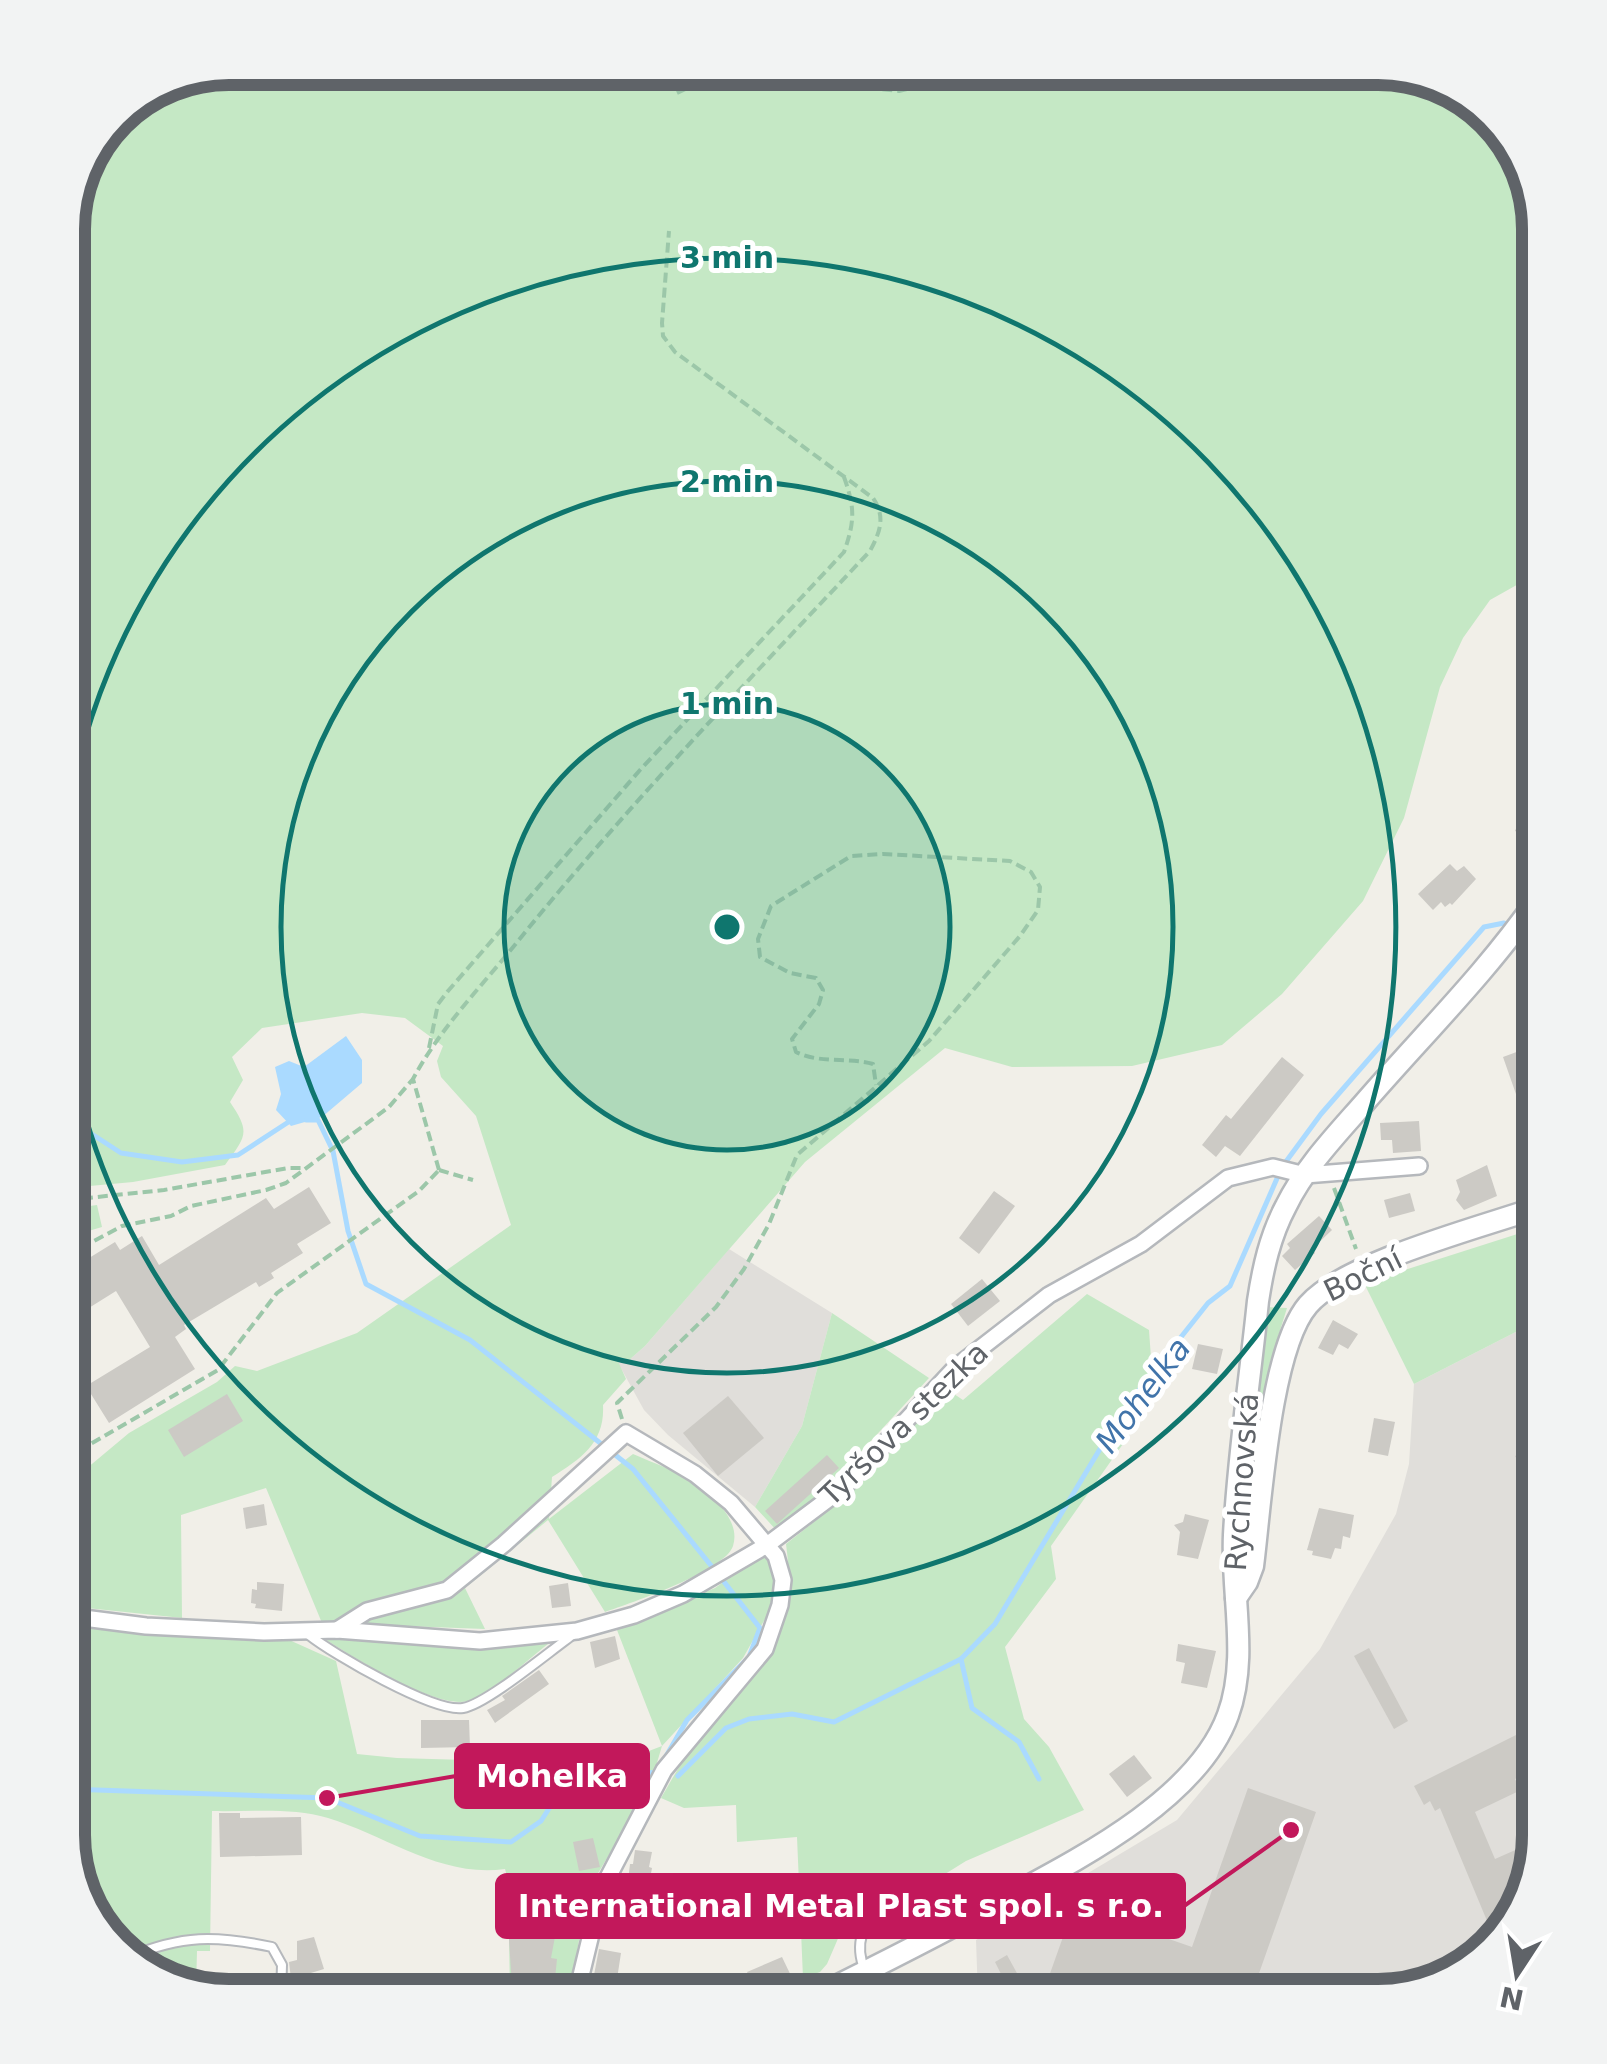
<svg xmlns="http://www.w3.org/2000/svg" width="1607" height="2064" font-family="'DejaVu Sans',sans-serif">
<style>
.industrial{fill:#e0deda}
.green{fill:#c5e8c5}
.water{fill:#aadaff}
.lines{fill:none;stroke-linecap:round;stroke-linejoin:round}
.stream{stroke:#aadaff;stroke-width:5}
.building{fill:#cccac5}
.service-casing{stroke:#b5b8bc;stroke-width:12}
.minor-casing{stroke:#b5b8bc;stroke-width:20}
.tertiary-casing{stroke:#b5b8bc;stroke-width:25}
.path{stroke:#9cc7a9;stroke-width:4;stroke-dasharray:10 5;stroke-linecap:butt}
.service{stroke:#fff;stroke-width:8}
.minor{stroke:#fff;stroke-width:15}
.tertiary{stroke:#fff;stroke-width:20}
.ring{fill:none;stroke:#0f766e;stroke-width:5}
.labels{text-anchor:middle;stroke-width:10;stroke-linejoin:round;paint-order:stroke}
.street-label{font-size:30px;fill:#5f6368;stroke:#fff}
.water-label{font-size:32px;font-style:italic;fill:#4174aa;stroke:#fff}
.rim{fill:none;stroke:#5f6368;stroke-width:12}
.centre{fill:#0f766e;stroke:#fff;stroke-width:5}
.ring-label{font-size:30px;text-anchor:middle;font-weight:bold;fill:#0f766e;stroke:#fff;stroke-width:10;stroke-linejoin:round;paint-order:stroke}
.leader{fill:none;stroke:#c2185b;stroke-width:4}
.callout-dot{fill:#c2185b;stroke:#fff;stroke-width:4}
.callout{fill:#c2185b;stroke:#c2185b;stroke-width:4}
.callout-label{font-size:32px;text-anchor:middle;font-weight:bold;fill:#fff}
</style>
<rect width="100%" height="100%" fill="#f1efe8"/>
<g class="industrial">
<polygon points="729,1249 832,1313 802,1426 755,1507 668,1435 644,1410 617,1361 629,1360 645,1346"/>
<polygon points="1539,1320 1539,1836 1518,1915 1467,1970 1379,1996 978,1996 976,1940 1177,1820 1320,1649 1396,1514 1409,1464 1414,1384"/>
</g>
<g class="green">
<path d="M229 68H1388L1458 89 1513 140 1539 229V578L1522 582 1490 600 1463 638 1440 687 1404 818 1363 901 1282 994 1222 1045 1132 1066 1012 1067 945 1048 805 1162 645 1346 629 1360 618 1361 626 1379 603 1405C605 1442 582 1458 552 1477L549 1519 633 1454C653 1463 678 1471 696 1484 714 1497 741 1521 733 1546 725 1571 631 1603 605 1612L548 1520 465 1588 485 1629 322 1623 266 1488 181 1515 182 1618 68 1606V1484L129 1433 217 1382 235 1366 257 1371 357 1333 511 1225 476 1116 441 1077 437 1061 443 1046 405 1018 362 1013 262 1028 232 1057 243 1080 230 1102C251 1133 246 1136 225 1165L133 1182 68 1188V218L122 108Z"/>
<polygon points="97,1205 102,1227 68,1237 68,1209"/>
<polygon points="1539,1227 1539,1320 1414,1384 1364,1283"/>
<path d="M1087 1294 1149 1330 1154 1400 1051 1546 1056 1579 1005 1647 1024 1719 1049 1747 1084 1810 966 1861 929 1884 912 1877 889 1879 859 1907 840 1934 827 1964 820 1972 803 1978 797 1837 737 1842 736 1805 684 1808 661 1798C671 1781 681 1762 694 1745 751 1670 801 1652 786 1544L844 1498 948 1390 963 1400Z"/>
<polygon points="1266,1307 1287,1308 1269,1366 1248,1542 1242,1541"/>
<polygon points="832,1313 929,1378 845,1469 778,1532 755,1507 802,1426"/>
<path d="M762 1554 772 1565 776 1578 769 1612 743 1658 662 1746 650 1786 588 1890 569 1996 510 1993 508 1880 505 1869C441 1878 387 1836 328 1818 292 1807 249 1812 212 1811L210 1951H197L196 1989 148 1975 94 1924 68 1836 74 1807H68V1626L139 1634 287 1639 336 1661 357 1754 397 1758 531 1762 549 1789 662 1746 617 1630 715 1588Z"/>
<path d="M323 1638H367L478 1648 553 1640C527 1660 500 1687 471 1700 440 1713 350 1655 323 1638Z"/>
<polygon points="977,1983 978,1996 854,1996 860,1993"/>
</g>
<polygon class="water" points="346,1036 362,1060 362,1083 322,1117 291,1126 276,1110 281,1094 275,1067 289,1061 304,1067"/>
<g class="lines">
<g class="stream">
<polyline points="1523,930 1539,937"/>
<polyline points="306,1120 318,1120 333,1151 348,1231 366,1284 470,1340 633,1469 713,1568"/>
<polyline points="68,1126 81,1127 121,1153 182,1162 238,1155 290,1121"/>
<polyline points="961,1659 972,1708 1019,1742 1039,1779"/>
<polyline points="665,1758 687,1720 749,1657 760,1628 721,1578"/>
<polyline points="678,1776 726,1728 749,1719 792,1714 834,1722 961,1659 995,1624 1124,1409 1208,1303 1230,1286 1282,1167 1321,1114 1484,927 1504,923 1513,927"/>
<polyline points="68,1789 327,1798 420,1836 511,1842 541,1821 559,1793 596,1780 657,1772"/>
</g>
</g>
<g class="building">
<polygon points="1540,773 1540,841 1515,831"/>
<polygon points="1450,864 1457,871 1464,866 1476,879 1452,905 1450,903 1445,907 1441,902 1433,910 1418,894"/>
<polygon points="1533,1046 1540,1064 1540,1089 1517,1097 1503,1057"/>
<polygon points="1282,1057 1304,1075 1240,1156 1225,1146 1216,1157 1202,1145 1226,1115 1231,1119"/>
<polygon points="1419,1121 1421,1151 1393,1153 1392,1140 1381,1140 1380,1123"/>
<polygon points="1487,1165 1497,1196 1464,1210 1456,1200 1460,1192 1456,1180"/>
<polygon points="309,1187 331,1223 297,1244 303,1253 271,1273 274,1278 259,1287 256,1282 184,1325 186,1329 175,1337 195,1369 109,1423 86,1386 150,1347 116,1291 68,1321 68,1271 115,1242 120,1250 142,1236 159,1265 266,1198 274,1209"/>
<polygon points="994,1191 1015,1206 979,1254 959,1238"/>
<polygon points="1410,1193 1415,1211 1389,1218 1384,1200"/>
<polygon points="1319,1216 1332,1230 1312,1249 1315,1253 1295,1270 1282,1256 1290,1248 1287,1244"/>
<polygon points="982,1279 1000,1301 968,1326 951,1304"/>
<polygon points="1333,1320 1358,1334 1348,1349 1339,1344 1333,1355 1318,1348"/>
<polygon points="1198,1344 1223,1349 1217,1374 1192,1369"/>
<polygon points="227,1394 243,1421 184,1457 168,1430"/>
<polygon points="728,1396 764,1438 718,1476 683,1433"/>
<polygon points="1374,1418 1395,1422 1388,1456 1368,1452"/>
<polygon points="1540,1443 1540,1497 1515,1456"/>
<polygon points="827,1455 839,1468 777,1524 765,1511"/>
<polygon points="264,1504 267,1525 246,1529 243,1508"/>
<polygon points="1319,1508 1354,1515 1350,1538 1343,1536 1341,1549 1335,1548 1331,1559 1312,1555 1313,1551 1307,1550"/>
<polygon points="1185,1514 1209,1520 1198,1559 1177,1555 1180,1532 1174,1525 1183,1522"/>
<polygon points="257,1582 284,1584 282,1611 255,1608 256,1604 251,1603 252,1589 257,1590"/>
<polygon points="568,1583 571,1606 552,1608 549,1586"/>
<polygon points="615,1636 620,1659 595,1668 590,1642"/>
<polygon points="1178,1644 1216,1651 1207,1688 1181,1683 1185,1663 1176,1661"/>
<polygon points="1369,1648 1408,1721 1394,1729 1354,1656"/>
<polygon points="539,1670 549,1684 495,1723 487,1710 505,1700 502,1696"/>
<polygon points="421,1720 469,1720 470,1747 421,1748"/>
<polygon points="1540,1723 1540,1741 1518,1752 1529,1772 1515,1779 1521,1790 1475,1812 1495,1859 1538,1840 1518,1915 1495,1940 1440,1808 1435,1811 1430,1801 1424,1805 1414,1786"/>
<polygon points="1134,1755 1152,1778 1127,1797 1109,1774"/>
<polygon points="1248,1788 1316,1812 1251,1996 1042,1996 1074,1906 1192,1947"/>
<polygon points="219,1813 240,1813 240,1818 301,1817 302,1855 220,1857"/>
<polygon points="593,1838 600,1867 579,1871 573,1842"/>
<polygon points="635,1850 652,1852 649,1867 652,1868 640,1933 622,1930 630,1864 633,1864"/>
<polygon points="538,1906 560,1910 551,1958 557,1959 555,1979 538,1977 537,1988 512,1986 508,1925 534,1926"/>
<polygon points="314,1937 324,1969 291,1979 289,1962 297,1960 297,1941"/>
<polygon points="599,1949 621,1953 617,1979 594,1975"/>
<polygon points="1007,1955 1018,1975 1005,1982 995,1962"/>
<polygon points="782,1957 794,1982 766,1996 758,1996 747,1972"/>
</g>
<g class="lines">
<defs>
<g id="service">
<path d="M309 1635C333 1654 434 1713 463 1708 487 1704 551 1650 574 1634"/>
<path d="M129 1957C182 1935 215 1935 272 1947L282 1965 281 1996"/>
<path d="M865 1971C842 1915 905 1883 938 1930"/>
</g>
<g id="minor">
<polyline points="68,1616 146,1626 264,1632 337,1630 480,1641 577,1631 634,1615 683,1594 767,1545 843,1488 955,1368 1049,1295 1141,1244 1228,1178 1273,1167 1305,1175 1419,1166"/>
<polyline points="337,1630 367,1611 447,1590 504,1544 626,1433 695,1474 731,1503 776,1556 783,1580 780,1605 765,1649 664,1770 602,1889 576,1996"/>
</g>
<g id="tertiary">
<path d="M1236 1598 1247 1582 1253 1566C1261 1503 1270 1349 1308 1305 1345 1262 1482 1227 1539 1207"/>
<path d="M816 1996C877 1966 938 1935 997 1903 1073 1862 1197 1801 1228 1715 1249 1658 1231 1594 1234 1535 1238 1457 1250 1379 1258 1301 1263 1268 1270 1236 1286 1206 1305 1167 1337 1134 1365 1102 1423 1035 1489 970 1539 897"/>
</g>
</defs>
<use href="#service" class="service-casing"/>
<use href="#minor" class="minor-casing"/>
<use href="#tertiary" class="tertiary-casing"/>
<g class="path">
<polyline points="677,93 710,77 739,74 899,91 919,86 938,68"/>
<path d="M429 1048 438 1004 448 991 640 770 844 552C855 521 855 508 844 477"/>
<path d="M439 1170 413 1079C439 1030 479 989 514 946 625 808 749 680 870 551 880 532 886 517 873 498L675 352 663 336 662 323 669 231"/>
<polyline points="439,1170 473,1180"/>
<polyline points="1334,1188 1356,1249"/>
<polyline points="68,1200 164,1190 288,1168 305,1168"/>
<polyline points="68,1255 122,1226 171,1216 191,1206 266,1190 286,1183 389,1107 413,1079"/>
<path d="M622 1419 617 1403 716 1307 744 1269 769 1224 797 1155 929 1041 1020 936 1038 910 1040 887 1031 872 1010 861 883 854 851 856 771 906 758 939 760 957 790 973 816 978 823 990 819 1004 792 1039 796 1052C820 1064 848 1057 873 1064L876 1085"/>
<polyline points="68,1461 75,1453 218,1370 277,1293 419,1191 439,1170"/>
</g>
<use href="#service" class="service"/>
<use href="#minor" class="minor"/>
<use href="#tertiary" class="tertiary"/>
</g>
<circle cx="727" cy="927" r="223" fill="#0f766e" fill-opacity=".12"/>
<g class="ring">
<circle cx="727" cy="927" r="223"/>
<circle cx="727" cy="927" r="446"/>
<path d="M68 811A669 669 0 1 1 68 1043"/>
</g>
<g class="labels">
<g class="street-label">
<text transform="translate(1363 1275) rotate(-26)" y="10">Boční</text>
<text transform="translate(904 1424) rotate(-44)" y="10">Tyršova stezka</text>
<text transform="translate(1242 1482) rotate(-86)" y="10">Rychnovská</text>
</g>
<g class="water-label">
<text transform="translate(1143 1395) rotate(-53)" y="11">Mohelka</text>
</g>
</g>
<path d="M0 0H1607V2064H0ZM229 85H1378A144 144 0 0 1 1522 229V1835A144 144 0 0 1 1378 1979H229A144 144 0 0 1 85 1835V229A144 144 0 0 1 229 85Z" fill="#f2f3f3" fill-rule="evenodd"/>
<path class="rim" d="M229 85H1378A144 144 0 0 1 1522 229V1835A144 144 0 0 1 1378 1979H229A144 144 0 0 1 85 1835V229A144 144 0 0 1 229 85Z"/>
<circle cx="727" cy="927" r="15" class="centre"/>
<g class="ring-label">
<text x="727" y="268">3 min</text>
<text x="727" y="492">2 min</text>
<text x="727" y="714">1 min</text>
</g>
<path class="leader" d="M327 1798L456 1776M1291 1830L1184 1906"/>
<g class="callout-dot">
<circle cx="327" cy="1798" r="10"/>
<circle cx="1291" cy="1830" r="10"/>
</g>
<g class="callout">
<rect x="456" y="1745" width="192" height="62" rx="10"/>
<rect x="497" y="1875" width="687" height="62" rx="10"/>
</g>
<g class="callout-label">
<text x="552" y="1787">Mohelka</text>
<text x="841" y="1917">International Metal Plast spol. s r.o.</text>
</g>
<g transform="translate(1517 1974) rotate(192)" stroke="#ffffff" stroke-width="8" paint-order="stroke">
<path d="M0-8L18 38L0 25L-18 38Z" fill="#5f6368"/>
<text y="-15" font-size="28" font-weight="bold" text-anchor="middle" fill="#5f6368">N</text>
</g>
</svg>
